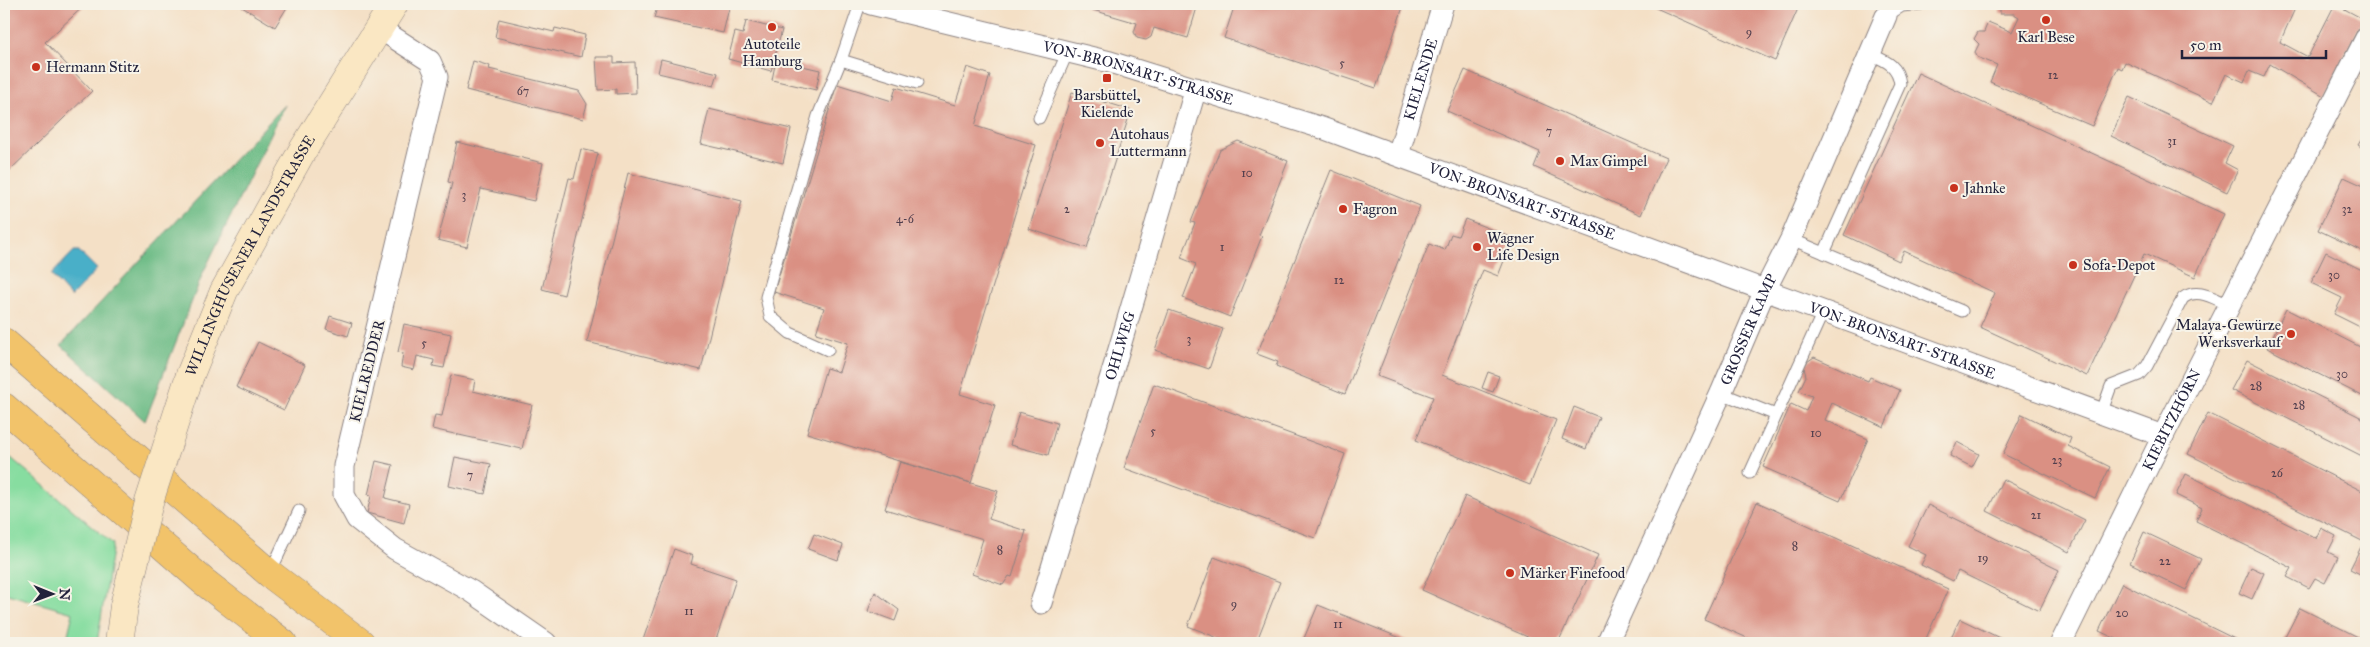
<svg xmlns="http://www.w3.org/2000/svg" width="2370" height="647" font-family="'IM FELL Great Primer',serif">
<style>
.green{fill:#87dda0;stroke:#54806e}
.forest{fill:#6dbc86;stroke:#486f60}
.water{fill:#49afc8;stroke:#366882}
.building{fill:#da9083}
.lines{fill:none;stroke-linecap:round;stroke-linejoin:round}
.lane-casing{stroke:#8b8180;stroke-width:13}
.street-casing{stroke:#8b8180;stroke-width:23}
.secondary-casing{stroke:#8b8180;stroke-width:29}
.highway-casing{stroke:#8b8180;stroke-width:29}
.lane{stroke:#fff;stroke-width:11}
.street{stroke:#fff;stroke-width:21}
.secondary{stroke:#fae7c3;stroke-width:28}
.highway{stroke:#f2c36a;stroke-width:28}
.secondary-bridge-casing{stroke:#8b8180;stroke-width:29;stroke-linecap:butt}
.secondary-bridge{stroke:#fae7c3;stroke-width:28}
.poi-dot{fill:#c8321e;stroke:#f7f3e8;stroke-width:2}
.labels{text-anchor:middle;stroke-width:4;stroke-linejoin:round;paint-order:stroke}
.number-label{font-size:12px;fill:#503e4d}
.poi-label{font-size:15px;fill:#22223b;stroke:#f7f3e8;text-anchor:start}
.street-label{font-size:15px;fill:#22223b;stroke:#f7f3e8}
</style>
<rect width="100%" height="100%" fill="#f7f3e8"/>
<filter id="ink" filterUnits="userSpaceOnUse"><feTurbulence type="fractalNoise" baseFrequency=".02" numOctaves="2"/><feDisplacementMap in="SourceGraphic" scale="10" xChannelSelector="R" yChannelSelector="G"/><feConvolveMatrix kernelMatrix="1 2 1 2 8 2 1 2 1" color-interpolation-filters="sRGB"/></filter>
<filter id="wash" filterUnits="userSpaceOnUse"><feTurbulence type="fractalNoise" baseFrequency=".0096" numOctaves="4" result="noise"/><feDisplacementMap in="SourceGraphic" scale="20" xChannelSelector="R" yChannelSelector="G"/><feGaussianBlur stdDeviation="1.12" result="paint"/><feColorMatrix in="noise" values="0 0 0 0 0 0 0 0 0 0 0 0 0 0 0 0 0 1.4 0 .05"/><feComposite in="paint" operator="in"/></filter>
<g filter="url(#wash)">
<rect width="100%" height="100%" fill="#f4e0c6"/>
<polygon class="green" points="4,452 113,544 97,643 66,643 73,613 4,593"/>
<polygon class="forest" points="285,105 203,273 145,421 61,345"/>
<polygon class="water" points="74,251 79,251 97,269 71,297 51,275"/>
<g id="blocks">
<g class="building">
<polygon points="4,4 86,4 45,42 92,91 8,172 4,168"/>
<polygon points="237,4 289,4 275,27"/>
<polygon points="658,4 730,4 723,33 654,18"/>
<polygon points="1087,4 1198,4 1188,38 1154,28 1151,37 1146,40 1137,38 1134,32 1137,23 1086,8"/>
<polygon points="1235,4 1404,4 1376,88 1224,38"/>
<polygon points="1647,4 1800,4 1775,61"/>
<polygon points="2000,4 2297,4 2280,42 2308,57 2335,4 2363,19 2324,96 2270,64 2264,77 2249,71 2244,82 2226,74 2213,102 2125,62 2122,69 2118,67 2092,126 1990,82 1997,65 1977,57 1975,52 1979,44 1974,39 1978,32 1984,32 1988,22 2012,32 2019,17 2014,14 2000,14"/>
<polygon points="499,19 554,32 555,28 585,35 581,57 495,37"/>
<polygon points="746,21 782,30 771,71 728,59 735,32 743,34"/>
<polygon points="596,57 614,57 614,63 635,62 636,93 616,94 616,89 598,90"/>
<polygon points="661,59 718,73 714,86 658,73"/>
<polygon points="776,60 820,70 816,90 772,80"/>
<polygon points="473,61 490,66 489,69 579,91 587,104 583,119 466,90"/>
<polygon points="967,67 990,75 975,126 1036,145 960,394 995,405 971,483 807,433 826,368 839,372 848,343 816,333 824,308 774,292 837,84 892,101 896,87 955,105"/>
<polygon points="1465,70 1666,158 1641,215 1534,167 1540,152 1447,111"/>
<polygon points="1918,73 2224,214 2195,277 2144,254 2087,376 1980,327 1995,293 1904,251 1899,261 1844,235"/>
<polygon points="1072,92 1131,110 1087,248 1029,229"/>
<polygon points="2129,97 2233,146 2225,163 2238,170 2227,192 2111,136"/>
<polygon points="709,109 791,129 783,163 701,144"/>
<polygon points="2366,132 2366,150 2358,145"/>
<polygon points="1238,141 1288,161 1259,235 1262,236 1230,317 1183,298 1196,264 1181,258 1195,223 1191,222 1220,150"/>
<polygon points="457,142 543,163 534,201 481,189 467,247 438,240 452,183 448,182"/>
<polygon points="581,149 598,153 564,295 542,289 569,178 574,179"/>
<polygon points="1331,170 1420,206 1345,394 1276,366 1278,362 1257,354"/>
<polygon points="628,173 742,201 701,370 587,342"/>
<polygon points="2344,177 2366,187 2366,253 2318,230"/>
<polygon points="1465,219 1513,238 1498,276 1483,270 1442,375 1556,420 1530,485 1416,440 1433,397 1377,376 1429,244 1445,250 1451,234 1458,236"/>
<polygon points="2326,252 2366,272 2366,330 2334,314 2342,298 2311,283"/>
<polygon points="2286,309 2366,350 2366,398 2267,348"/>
<polygon points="1169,310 1223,329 1209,369 1155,350"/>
<polygon points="330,316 352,323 348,336 326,329"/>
<polygon points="404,324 451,334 444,368 433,366 434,360 417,356 414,370 401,367 403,353 398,352"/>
<polygon points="258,342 305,365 284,410 236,387"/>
<polygon points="1814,357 1868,381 1870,377 1900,390 1884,427 1832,403 1825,420 1868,439 1840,501 1763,467 1791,404 1806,411 1812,396 1799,391 1806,376 1804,368 1807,362"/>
<polygon points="2247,360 2366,420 2366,458 2231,390"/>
<polygon points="1488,372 1499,376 1493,392 1482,388"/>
<polygon points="451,375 475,380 473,391 532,405 522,449 432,429 435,415 442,416"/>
<polygon points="1154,384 1345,454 1315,538 1124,468"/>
<polygon points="1574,407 1599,417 1586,449 1562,439"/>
<polygon points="1019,412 1057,423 1048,455 1010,445"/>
<polygon points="2208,413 2366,493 2366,543 2188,454"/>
<polygon points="2022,414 2071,438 2068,446 2110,467 2095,498 2003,454"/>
<polygon points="1957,442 1979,454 1972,467 1950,456"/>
<polygon points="455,457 491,464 485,494 449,486"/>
<polygon points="376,461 393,465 385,498 409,504 404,523 367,513 371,496 368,495"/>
<polygon points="900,462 998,491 989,519 1026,531 1012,577 1009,576 1003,585 972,574 983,539 885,509"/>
<polygon points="2186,474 2316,538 2321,528 2336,536 2328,552 2338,557 2325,583 2315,578 2309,588 2287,577 2292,568 2196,521 2202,508 2176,495"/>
<polygon points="2003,479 2085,520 2069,552 1987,511"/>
<polygon points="1465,496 1598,555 1558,643 1541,643 1422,590"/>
<polygon points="1757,502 1948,589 1924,643 1759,643 1704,619"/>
<polygon points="1928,505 2059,570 2039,611 1958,571 1953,581 1921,565 1926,555 1908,546"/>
<polygon points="2144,532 2201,559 2186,590 2130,563"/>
<polygon points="814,534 843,545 838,560 808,549"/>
<polygon points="2361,547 2366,549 2366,577 2350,569"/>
<polygon points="674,549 693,556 691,564 736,579 715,643 642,643"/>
<polygon points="1214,557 1280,582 1256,643 1222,643 1223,640 1188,626"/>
<polygon points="2251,567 2264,573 2252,599 2239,593"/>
<polygon points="2122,583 2145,595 2243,643 2125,643 2099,631"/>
<polygon points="875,592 899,610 895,621 868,611"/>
<polygon points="1318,605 1413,643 1302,643"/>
<polygon points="2300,608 2366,641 2366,643 2289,643 2283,641"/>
<polygon points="1960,619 2010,643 1948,643"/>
</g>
</g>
</g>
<g filter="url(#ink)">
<use href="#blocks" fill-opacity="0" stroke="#8b8180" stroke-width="1"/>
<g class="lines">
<defs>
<g id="lane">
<polyline points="860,4 841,60 917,83"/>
<polyline points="1886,16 1902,6 1921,4"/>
<polyline points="1039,118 1068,51"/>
<polyline points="1791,239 1962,311"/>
<path d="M1824 253 1900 84C1898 65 1886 61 1870 54"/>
<polyline points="828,350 790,333 770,316 766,297 818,116 841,60"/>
<polyline points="1721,393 1776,415"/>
<path d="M2101 414 2111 386 2139 375 2147 366 2183 298C2198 287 2214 299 2230 305"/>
<polyline points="1750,473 1823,312"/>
<polyline points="270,573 299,511"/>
</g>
<g id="street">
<path id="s1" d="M871 4 1110 62 1322 128 2163 436"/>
<polyline points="379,28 430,61 437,77 344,466 344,495 357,519 395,549 471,591 546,643"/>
<path id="s2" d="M1398 155 1443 4"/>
<path id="s3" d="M1041 603 1115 363 1196 88"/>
<path id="s4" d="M1607 643 1721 393 1765 290 1791 239 1886 16"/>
<path id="s5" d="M2061 643 2163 436 2366 38"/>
</g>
<g id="secondary">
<path id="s6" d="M190 375 224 291 301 153 394 4"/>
<polyline points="119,643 124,606"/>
</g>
<g id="highway">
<polyline points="4,342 270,574 361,643"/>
<polyline points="4,407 203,581 283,643"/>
</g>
</defs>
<use href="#lane" class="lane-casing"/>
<use href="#street" class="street-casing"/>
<use href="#secondary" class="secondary-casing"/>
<use href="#highway" class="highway-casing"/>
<use href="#lane" class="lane"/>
<use href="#street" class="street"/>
<use href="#secondary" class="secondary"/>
<use href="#highway" class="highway"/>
<defs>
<polyline id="secondary-bridge" points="124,606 149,502 190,375"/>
</defs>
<use href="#secondary-bridge" class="secondary-bridge-casing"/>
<use href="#secondary-bridge" class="secondary-bridge"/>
</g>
</g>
<g class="poi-dot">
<circle cx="2046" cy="20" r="5"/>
<circle cx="772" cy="27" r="5"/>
<circle cx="36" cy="67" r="5"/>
<rect x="1102" y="73" width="10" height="10" rx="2.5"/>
<circle cx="1100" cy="143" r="5"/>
<circle cx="1560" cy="161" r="5"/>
<circle cx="1954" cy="188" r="5"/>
<circle cx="1343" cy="209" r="5"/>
<circle cx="1477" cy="247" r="5"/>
<circle cx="2073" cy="265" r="5"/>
<circle cx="2291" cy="334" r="5"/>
<circle cx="1510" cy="573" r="5"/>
</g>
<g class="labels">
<g class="number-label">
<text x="1749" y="36">9</text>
<text x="1342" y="67">5</text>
<text x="2053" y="79">12</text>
<text x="523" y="95">67</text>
<text x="1549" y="135">7</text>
<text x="2172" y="145">31</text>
<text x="1247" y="177">10</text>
<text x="464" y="199">3</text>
<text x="1067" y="213">2</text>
<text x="2347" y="213">32</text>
<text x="905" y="223">4-6</text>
<text x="1222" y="251">1</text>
<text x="2334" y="279">30</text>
<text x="1339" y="284">12</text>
<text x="1189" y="343">3</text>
<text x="424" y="347">5</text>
<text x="2342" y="378">30</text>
<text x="2256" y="390">28</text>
<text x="2299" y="409">28</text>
<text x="1153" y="435">5</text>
<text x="1816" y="437">10</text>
<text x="2057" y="464">23</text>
<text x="2277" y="477">26</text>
<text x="470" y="479">7</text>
<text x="2036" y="519">21</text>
<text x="1795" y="550">8</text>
<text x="1000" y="554">8</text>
<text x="1983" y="562">19</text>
<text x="2165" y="565">22</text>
<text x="1234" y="608">9</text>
<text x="689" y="615">11</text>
<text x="2122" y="617">20</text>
<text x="1338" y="628">11</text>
</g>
<g class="poi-label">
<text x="2046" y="42" text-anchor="middle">Karl Bese</text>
<text x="772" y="49" text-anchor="middle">Autoteile<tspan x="772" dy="17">Hamburg</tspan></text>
<text x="46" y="72">Hermann Stitz</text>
<text x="1107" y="100" text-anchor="middle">Barsbüttel,<tspan x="1107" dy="17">Kielende</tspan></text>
<text x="1110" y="139">Autohaus<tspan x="1110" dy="17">Luttermann</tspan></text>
<text x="1570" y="166">Max Gimpel</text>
<text x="1964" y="193">Jahnke</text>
<text x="1353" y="214">Fagron</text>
<text x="1487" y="243">Wagner<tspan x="1487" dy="17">Life Design</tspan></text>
<text x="2083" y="270">Sofa-Depot</text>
<text x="2281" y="330" text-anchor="end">Malaya-Gewürze<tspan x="2281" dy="17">Werksverkauf</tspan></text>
<text x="1520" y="578">Märker Finefood</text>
</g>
<g class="street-label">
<text dy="5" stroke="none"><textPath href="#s1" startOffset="276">VON-BRONSART-STRASSE</textPath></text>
<text dy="5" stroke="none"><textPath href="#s2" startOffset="79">KIELENDE</textPath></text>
<text dy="5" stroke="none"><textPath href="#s1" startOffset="681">VON-BRONSART-STRASSE</textPath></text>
<text dy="5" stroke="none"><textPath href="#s6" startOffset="134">WILLINGHUSENER LANDSTRASSE</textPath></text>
<text dy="5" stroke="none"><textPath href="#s4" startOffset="344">GROSSER KAMP</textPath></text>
<text dy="5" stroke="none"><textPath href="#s1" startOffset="1086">VON-BRONSART-STRASSE</textPath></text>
<text dy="5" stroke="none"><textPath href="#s3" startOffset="269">OHLWEG</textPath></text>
<text transform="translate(367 371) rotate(-76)" y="5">KIELREDDER</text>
<text dy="5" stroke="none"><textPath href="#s5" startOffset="249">KIEBITZHÖRN</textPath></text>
</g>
</g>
<rect width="2370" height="647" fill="none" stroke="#f7f3e8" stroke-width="20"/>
<g transform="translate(52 594) rotate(91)" stroke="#f7f3e8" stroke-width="4" paint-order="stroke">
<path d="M0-4L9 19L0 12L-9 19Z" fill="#22223b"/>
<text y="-8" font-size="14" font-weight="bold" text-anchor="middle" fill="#22223b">N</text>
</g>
<path d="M2182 50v8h144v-8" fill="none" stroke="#22223b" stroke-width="2.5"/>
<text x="2190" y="50" font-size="15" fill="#22223b" stroke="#f7f3e8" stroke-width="4" paint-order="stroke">50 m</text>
</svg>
